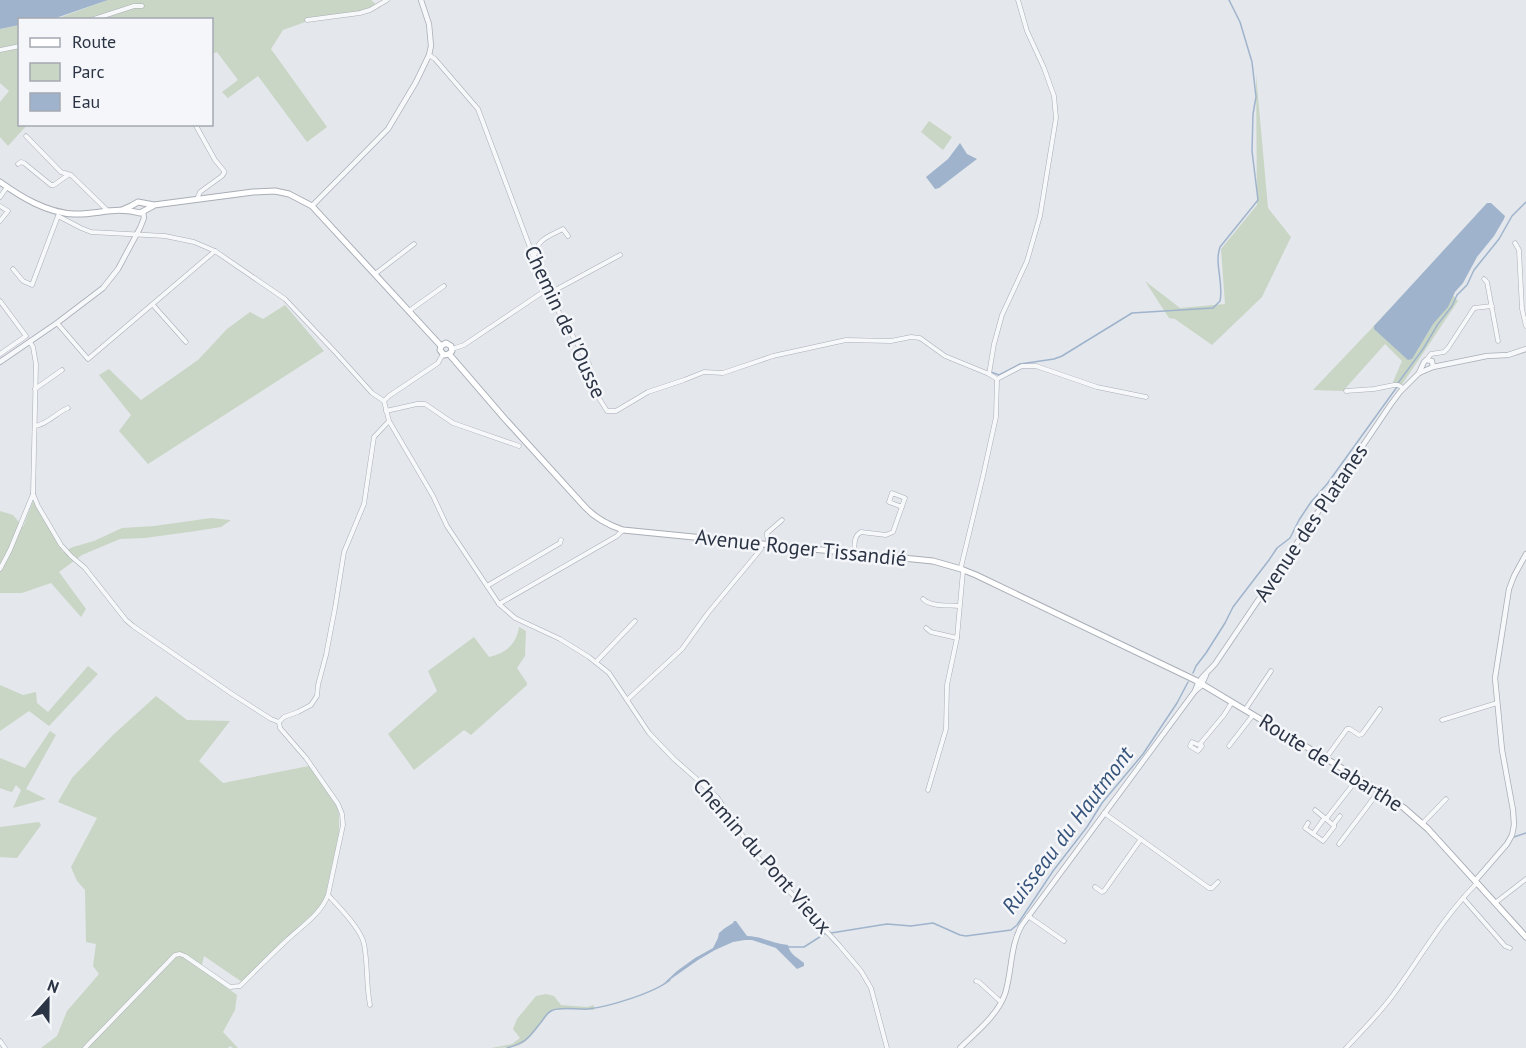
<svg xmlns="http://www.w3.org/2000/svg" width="1526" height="1048" font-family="'PT Sans',sans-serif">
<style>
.green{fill:#c9d6c5}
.water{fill:#9fb4cc}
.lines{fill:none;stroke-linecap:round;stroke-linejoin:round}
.stream{stroke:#9fb4cc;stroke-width:1.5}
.minor-casing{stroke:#a9aeb7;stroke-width:5}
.tertiary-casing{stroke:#a9aeb7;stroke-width:6}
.secondary-casing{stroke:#a9aeb7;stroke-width:7}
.minor{stroke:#f7f8fa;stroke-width:4}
.tertiary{stroke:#f7f8fa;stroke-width:4.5}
.secondary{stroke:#fff;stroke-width:5}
.labels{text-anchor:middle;stroke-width:5;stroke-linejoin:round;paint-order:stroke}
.street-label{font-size:21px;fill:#2b3445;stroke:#f4f6f9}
.water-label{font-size:22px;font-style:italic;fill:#34527a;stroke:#f4f6f9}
</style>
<rect width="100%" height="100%" fill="#e4e7ec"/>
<g class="green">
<polygon points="108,0 371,0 380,8 308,21 283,30 271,49 327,127 307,142 258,76 228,98 222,92 238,80 217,52 212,54 212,20 53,20"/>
<polygon points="19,25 20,124 27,125 8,146 0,137 0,102 9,91 0,83 0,29"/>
<polygon points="1256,74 1268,208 1291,237 1262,297 1212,345 1175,319 1169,318 1145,281 1180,308 1225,304 1221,249 1257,205"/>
<polygon points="929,121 952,137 943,150 921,132"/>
<polygon points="1429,268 1458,301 1401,386 1393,382 1402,361 1385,344 1343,391 1313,390"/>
<polygon points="285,305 324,351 148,464 119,431 131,415 99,375 109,369 141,400 198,360 227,329 250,312 263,319"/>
<polygon points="33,501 63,552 73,547 94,541 122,528 154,526 211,518 231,520 221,527 196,531 145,538 120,539 82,555 59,572 86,609 81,617 51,583 22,593 0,593 0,511 13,515 23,527"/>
<path d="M519 627 526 631 525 656 517 668 527 683V685L471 735 464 730 414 770 388 734 437 691 428 671 474 637 489 657C506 653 516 645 519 627Z"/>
<polygon points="88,666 98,674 49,726 29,711 0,731 0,685 23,695 36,692 37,703 48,712"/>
<polygon points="156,696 187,720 230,721 199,761 223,783 309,766 337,806 339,815 339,833 325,897 319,908 313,914 288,936 242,982 204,956 201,969 237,995 235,1010 223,1032 238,1048 233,1048 230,1046 228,1048 41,1048 57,1036 67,1011 99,974 93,966 96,944 86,942 85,890 77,881 71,867 97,818 58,802 72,778 113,735"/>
<polygon points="50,731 56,735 26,789 46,799 13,808 21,790 16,785 12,792 5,790 0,788 0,758 25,768"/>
<polygon points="39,822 41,825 17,858 0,857 0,827"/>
<path d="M546 994 554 996 561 1005 587 1007 594 1005V1010C587 1010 556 1008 551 1011 548 1013 545 1019 542 1022 524 1046 522 1048 491 1048L512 1044 520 1038 513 1029 517 1019 536 996Z"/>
</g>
<g class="water">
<polygon points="0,0 108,0 53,19 20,20 19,25 0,29"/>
<polygon points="960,143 967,154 977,159 939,188 935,189 926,177 948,159"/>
<polygon points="1487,203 1491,203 1505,216 1504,219 1494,236 1477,257 1463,283 1455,292 1448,307 1433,324 1412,359 1408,360 1374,329 1374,326"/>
<path d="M734 921H736L747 936C761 936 774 944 788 945 790 955 797 957 804 963V966L797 969 776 948 752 940H745L733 942 715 950 698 960 661 986 677 971 695 958 713 948 718 938 719 933 725 928 733 923Z"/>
</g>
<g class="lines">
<g class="stream">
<path d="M991 372 999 375 1020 364 1054 359 1062 356 1132 313 1213 308 1220 301C1224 283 1214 264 1220 247L1258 200 1252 151 1253 114 1256 97 1252 62 1240 22 1229 0"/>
<polyline points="1398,383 1423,349 1438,324 1452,306 1457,295 1467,285 1474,270 1499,239 1512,216 1526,202"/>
<polyline points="1193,673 1196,666 1206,653 1225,623 1233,607 1269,560 1277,548 1290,538 1299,520 1311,502 1327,484 1397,387"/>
<polyline points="1514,837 1526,833"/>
<polyline points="831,933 887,924 911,926 933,923 960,935 966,936 1011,930 1017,925 1053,871 1087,827 1102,803 1143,754 1177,703 1188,682"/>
<polyline points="787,947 804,947 826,933"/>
<path d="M507 1048C528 1042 528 1038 542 1021 544 1018 547 1013 551 1011 559 1006 578 1010 588 1009 608 1007 654 993 670 980"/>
</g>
<defs>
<g id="minor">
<polyline points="91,20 134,6 142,6"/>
<polyline points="307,20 360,13 370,10 387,0"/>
<polyline points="0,50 20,46"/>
<polyline points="429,55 435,59 478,109 546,290 589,364 597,395 607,411 616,411 648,392 684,380 704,372 723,373 773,356 846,340 891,341 911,337 920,338 945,356 989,374 997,379"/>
<polyline points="195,124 215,160 224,171 224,173 222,176 200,192 197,199"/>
<polyline points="26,136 61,172 71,175 108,211"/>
<polyline points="18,164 21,162 24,163 51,185 54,185 68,175"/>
<polyline points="0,197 7,187"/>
<polyline points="0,206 8,211 0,221"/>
<polyline points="58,216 81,228 91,232 165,236 194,242 215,251 285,299 337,354 372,393 384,401"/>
<polyline points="1515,243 1519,250 1522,309 1526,326"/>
<path d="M534 258C537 239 547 237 563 229L568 236"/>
<polyline points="13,269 23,281 32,285 58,216"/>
<polyline points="375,274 414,244"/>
<polyline points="1484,279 1487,282 1498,341"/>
<polyline points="548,294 620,255"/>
<polyline points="0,301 26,336 0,354"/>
<polyline points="153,305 186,342"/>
<polyline points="409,311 444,286"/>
<polyline points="57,323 88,359 215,251"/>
<polyline points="30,342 33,347 36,364 33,494 38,506 61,545 71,556 85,568 126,620 133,626 232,694 271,719 279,722"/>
<polyline points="452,349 464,345 546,290"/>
<polyline points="1427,359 1431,354 1444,352 1448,348 1474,308 1492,306"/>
<polyline points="989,374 994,344 1002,315 1027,261 1040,216 1056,118 1054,96 1044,68 1027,31 1018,0"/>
<polyline points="997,379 1022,366 1036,366 1097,387 1146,397"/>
<polyline points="35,389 62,370"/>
<polyline points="1346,391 1374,389 1394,385 1398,385 1403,388"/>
<polyline points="386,411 417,404 425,404 453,423 519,446"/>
<polyline points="389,421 433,496 447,526 499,604 515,618 560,639 589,657 609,673 649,733 674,759 717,797 754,853 839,945 861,971 871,988 887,1048"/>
<path d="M35 426C47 425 57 412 68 408"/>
<polyline points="769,544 767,536 767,533 782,520"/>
<path d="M854 553C855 545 853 536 861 532L886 535 893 532 905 498 892 493 889 502 902 507"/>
<polyline points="0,569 10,550 33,494"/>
<polyline points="487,586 560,543 561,540"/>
<path d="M923 599C931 607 948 605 959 606"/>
<polyline points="499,604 617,536 623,530"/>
<polyline points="926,628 931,632 957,638"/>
<polyline points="596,662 635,621"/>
<polyline points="627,700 682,649 708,613 761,549 761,544"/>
<polyline points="1245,710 1271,671"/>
<polyline points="1442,720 1497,703"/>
<polyline points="1200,744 1202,746 1198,751 1190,746 1192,742 1199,745 1224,715 1232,702"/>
<polyline points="1229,746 1253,715"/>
<polyline points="1326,758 1347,729 1350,729 1359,735 1362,734 1380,709"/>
<polyline points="928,790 946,729 947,685 957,638 963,571 961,567 983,476 996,417 997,379"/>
<polyline points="1315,810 1326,819"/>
<polyline points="1104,813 1209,888 1212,888 1218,882"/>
<polyline points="1340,816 1333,825 1326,819 1358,778"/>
<polyline points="1308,823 1305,828 1323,841 1334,827 1334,824"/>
<polyline points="1422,824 1446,799"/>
<polyline points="1313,834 1323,820 1325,819"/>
<polyline points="1339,844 1379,791"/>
<polyline points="1095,887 1102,892 1104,891 1141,839"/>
<path d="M328 895C339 907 361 929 364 944 368 964 366 985 370 1005"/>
<polyline points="1463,898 1505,946 1510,948"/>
<polyline points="1495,903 1526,879"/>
<polyline points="1028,916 1064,941"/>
<polyline points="976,981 979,982 1001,1002"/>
<polyline points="0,1041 5,1048"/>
<path d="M85 1048 175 955 180 954 185 956 230 987 240 986C255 971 271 955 287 940 302 926 321 914 328 895L343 825 342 814 338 804 306 758 280 728 279 722 284 717 298 712 311 705 317 696 318 685 326 655 335 608 344 552 364 504 374 437 389 421 384 401 389 396 438 363 443 354"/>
<path d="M1346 1048C1362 1031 1379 1014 1393 995 1420 958 1444 916 1477 883"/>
</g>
<g id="tertiary">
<polyline points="312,206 388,129 416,82 429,55 431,46 429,24 421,0"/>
<polyline points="0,362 57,323 103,288 118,269 140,228 144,218 143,212"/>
<polyline points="1419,373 1424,362 1426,360 1432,361 1433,367"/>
<path d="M1195 691C1198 679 1207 673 1215 664L1391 404 1400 392 1419 373 1433 367 1487 356 1508 355 1526 349"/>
<polyline points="1475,881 1507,844 1512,835 1514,825 1513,810 1502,750 1495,678 1509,589 1514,576 1526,554"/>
<path d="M960 1048C976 1032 997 1016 1005 994 1012 972 1010 945 1022 925L1195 691 1201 686 1206 675"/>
</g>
<g id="secondary">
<path d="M0 182C21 197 47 213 74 214 96 215 117 206 140 213L153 206"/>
<polyline points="122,210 131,206 138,202 154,205 253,192 275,191 289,194 312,206 441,346"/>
<polyline points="441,346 446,343 451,346 452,351 449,354"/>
<polyline points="441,346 440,350 444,355 449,354"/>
<path d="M449 354 505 419 585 507C596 519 608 525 623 530L933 561 961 569 976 575 1195 680 1380 791 1404 808 1428 829 1526 937"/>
</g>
</defs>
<use href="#minor" class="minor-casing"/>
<use href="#tertiary" class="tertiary-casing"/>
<use href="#secondary" class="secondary-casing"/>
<use href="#minor" class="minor"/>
<use href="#tertiary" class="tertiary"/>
<use href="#secondary" class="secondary"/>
</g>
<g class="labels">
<g class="street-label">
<text transform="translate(565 322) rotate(65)" y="7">Chemin de l'Ousse</text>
<text transform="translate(1311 523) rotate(-56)" y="7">Avenue des Platanes</text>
<text transform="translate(801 548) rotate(6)" y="7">Avenue Roger Tissandié</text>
<text transform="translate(1331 763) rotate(32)" y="7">Route de Labarthe</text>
<text transform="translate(762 856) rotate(49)" y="7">Chemin du Pont Vieux</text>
</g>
<g class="water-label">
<text transform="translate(1067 830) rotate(-53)" y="8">Ruisseau du Hautmont</text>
</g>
</g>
<rect x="18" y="18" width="195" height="108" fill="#f4f6f9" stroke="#a4a8b1" stroke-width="1.5"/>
<rect x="30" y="38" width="30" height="9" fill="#ffffff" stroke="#a4a8b1" stroke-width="1.5"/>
<text x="72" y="48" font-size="18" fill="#2b3445">Route</text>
<rect x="30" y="63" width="30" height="18" fill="#c9d6c5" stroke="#a4a8b1" stroke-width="1.5"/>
<text x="72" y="78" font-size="18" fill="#2b3445">Parc</text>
<rect x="30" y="93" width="30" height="18" fill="#9fb4cc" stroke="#a4a8b1" stroke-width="1.5"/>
<text x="72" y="108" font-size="18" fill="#2b3445">Eau</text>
<g transform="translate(48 1000) rotate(21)" stroke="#f4f6f9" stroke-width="4.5" paint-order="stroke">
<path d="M0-4.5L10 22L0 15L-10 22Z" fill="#2b3445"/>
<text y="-9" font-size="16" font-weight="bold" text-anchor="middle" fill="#2b3445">N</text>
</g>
</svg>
